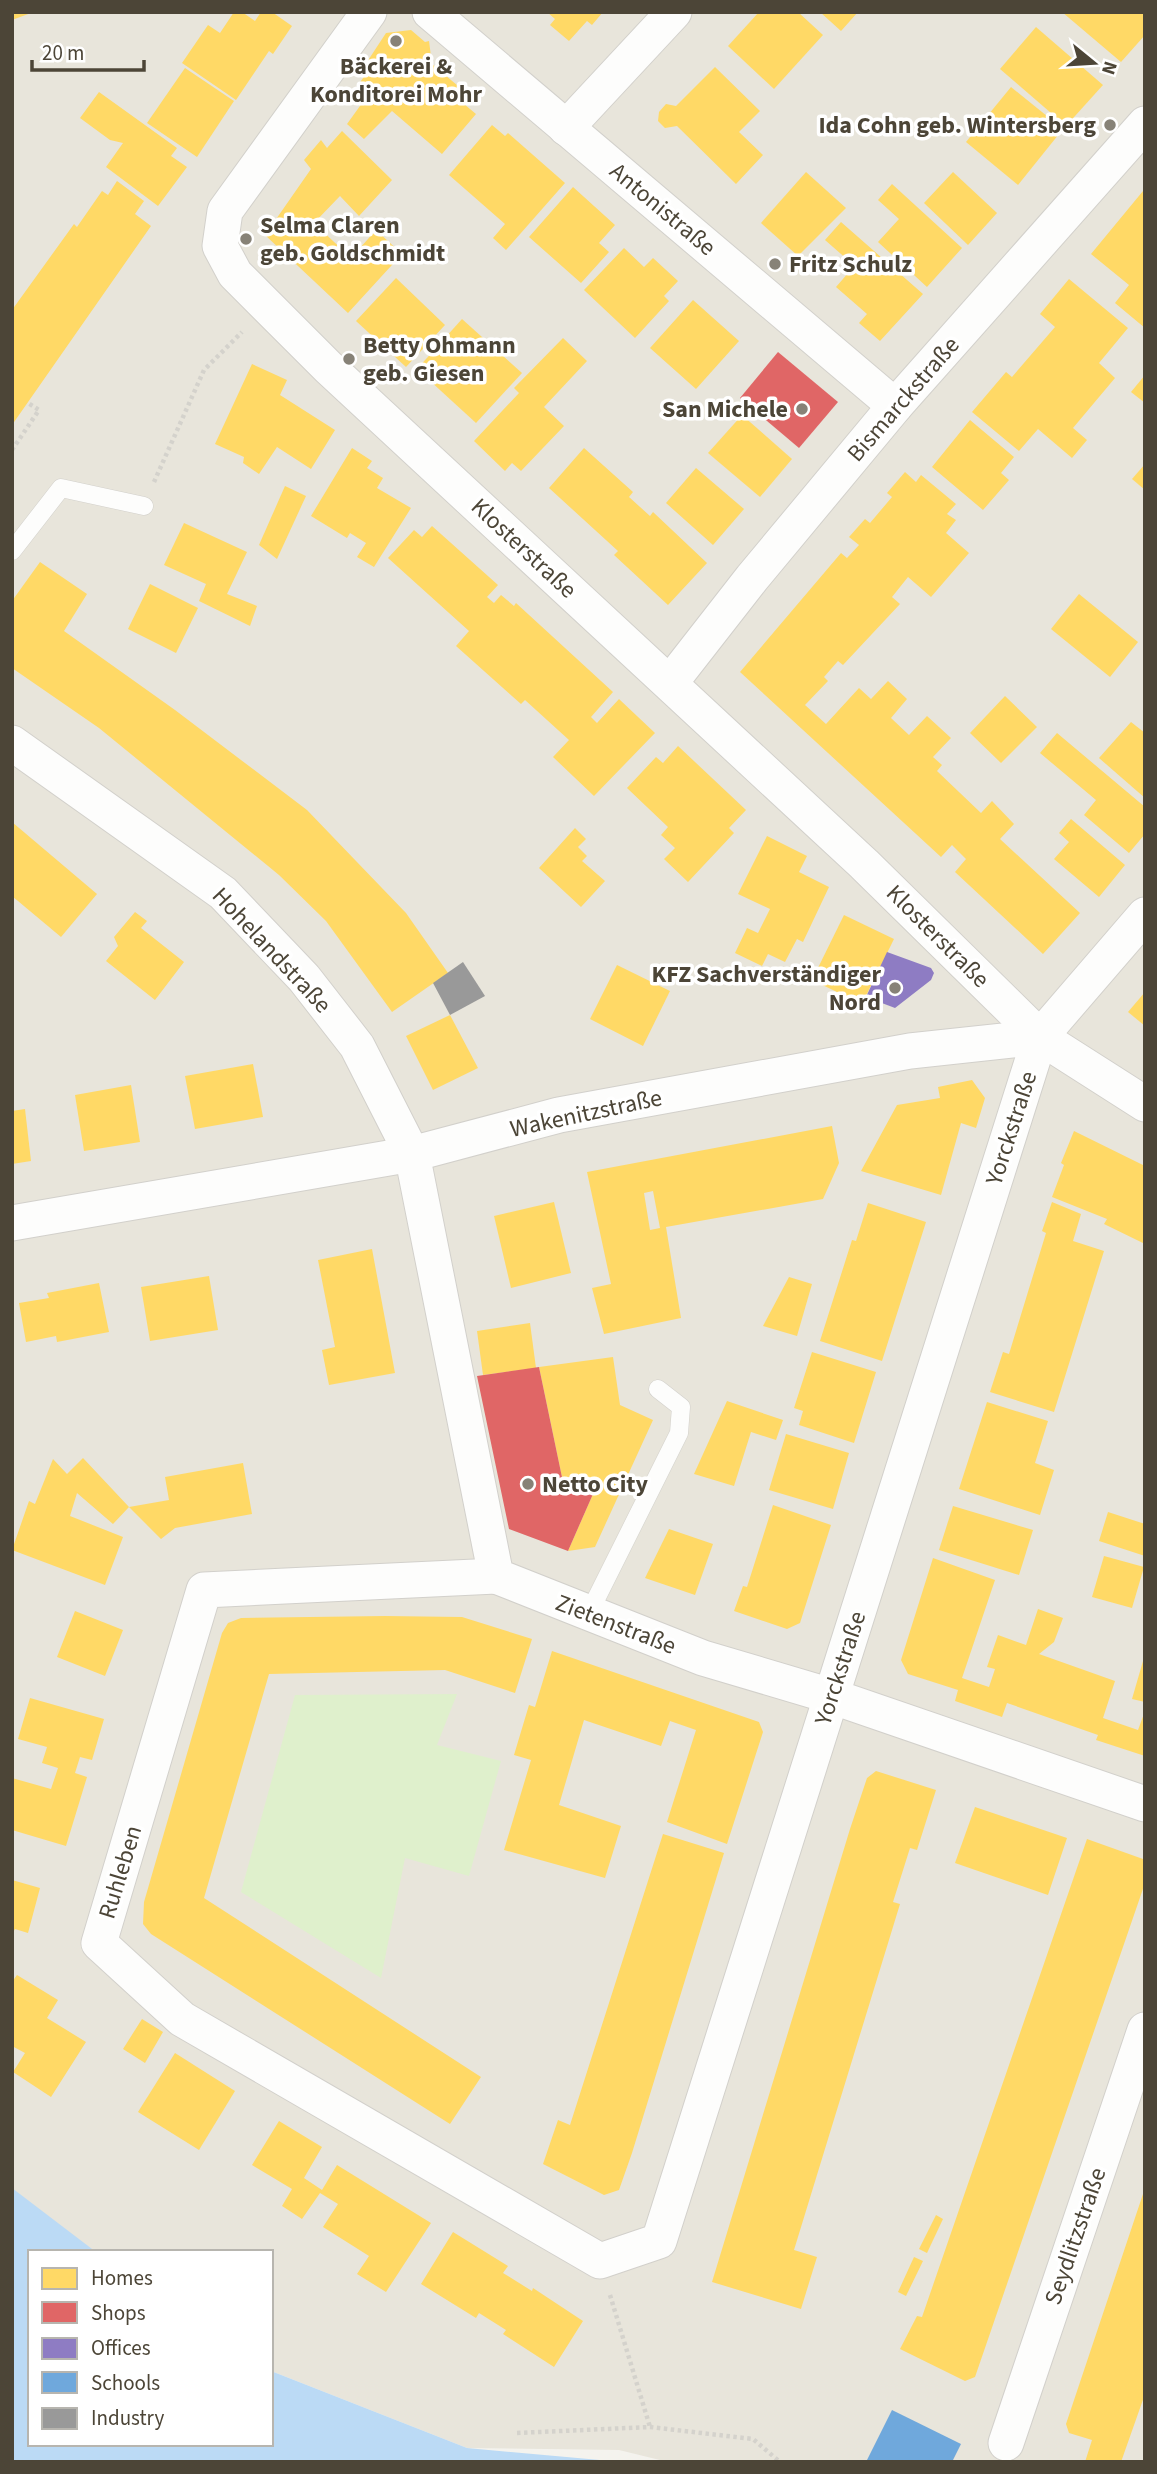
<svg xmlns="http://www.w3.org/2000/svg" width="1157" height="2474" font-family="'Source Sans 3',sans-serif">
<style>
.residential{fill:#e8e5db}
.green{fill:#dff0cc}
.water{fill:#bbdaf5}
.homes{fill:#ffd966;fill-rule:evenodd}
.shops{fill:#e06666}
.offices{fill:#8e7cc3}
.schools{fill:#6fa8dc}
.industry{fill:#999}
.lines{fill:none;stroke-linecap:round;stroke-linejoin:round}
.service-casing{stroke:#d2d0cb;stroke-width:19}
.minor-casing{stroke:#d2d0cb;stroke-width:37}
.path{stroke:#d4d2cc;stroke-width:4.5;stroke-dasharray:3.5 3.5;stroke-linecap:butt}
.service{stroke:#fdfdfc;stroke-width:18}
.minor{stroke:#fdfdfc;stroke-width:35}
.poi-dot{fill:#878277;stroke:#fff;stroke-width:2.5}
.labels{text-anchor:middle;stroke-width:7;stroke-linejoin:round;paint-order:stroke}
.poi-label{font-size:24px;font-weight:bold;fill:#4c4537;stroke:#fff;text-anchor:start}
.street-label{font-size:24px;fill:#4c4537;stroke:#fff}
</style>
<rect width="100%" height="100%" fill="#f4f3ee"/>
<polygon class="residential" points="12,12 1145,12 1145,2462 668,2462 619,2450 467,2448 271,2371 271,2252 60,2252 12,2217"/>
<polygon class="green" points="457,1694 437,1745 501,1761 469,1876 405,1858 381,1978 241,1892 295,1695"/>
<polygon class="water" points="12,2188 96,2252 30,2252 30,2444 271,2444 271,2371 467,2448 622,2462 12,2462"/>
<g class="homes">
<polygon points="12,12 31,12 31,13 12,20"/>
<polygon points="234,12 242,12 255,21 261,12 272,12 292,26 273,54 269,51 236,100 182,63 208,25 220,33"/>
<polygon points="547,12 603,12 592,25 587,21 569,41 550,25 555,19"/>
<polygon points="759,12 798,12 823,35 774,89 728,46"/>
<polygon points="820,12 858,12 841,31"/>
<polygon points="1062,12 1145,12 1145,35 1121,62"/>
<polygon points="1036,27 1103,85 1066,126 1000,69"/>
<polygon points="411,30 425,42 429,41 432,64 464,91 458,99 476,114 442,154 392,111 364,139 347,124 365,99 354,91 370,68 365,65 386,33"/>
<polygon points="715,67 760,111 739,132 763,155 736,184 677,126 665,128 658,121 659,112 666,104 676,106"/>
<polygon points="185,68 234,101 197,157 147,123"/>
<polygon points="1011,87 1063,129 1018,185 966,142"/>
<polygon points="99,92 177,148 171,156 187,167 158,206 106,167 123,143 110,140 80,118"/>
<polygon points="492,125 505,136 508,133 565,183 506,250 493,238 505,224 449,175"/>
<polygon points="342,131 392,180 359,216 340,196 314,223 351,258 376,230 402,254 348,313 265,235 311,169 304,160 321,140 327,148"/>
<polygon points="806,172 846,208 798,256 761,223"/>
<polygon points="953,172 997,213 968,245 924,203"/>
<polygon points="117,181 144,201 135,214 151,226 12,425 12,310 74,224 77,227 102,191 108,195"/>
<polygon points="892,184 962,248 927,287 878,242 899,219 878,200"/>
<polygon points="573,187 615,225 599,243 609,252 581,283 529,237"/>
<polygon points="1143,191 1145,192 1145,328 1115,303 1129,285 1091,254"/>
<polygon points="841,222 923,294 880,341 859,323 867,314 836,287 849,272 844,267 849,261 825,240"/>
<polygon points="624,248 644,267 653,258 678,281 664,296 669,301 635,338 584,290"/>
<polygon points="396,278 445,325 406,367 356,321"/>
<polygon points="1069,279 1128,328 1099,363 1115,378 1073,428 1087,440 1072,458 1038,429 1019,451 972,412 1006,372 1012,377 1055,327 1040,314"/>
<polygon points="693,300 739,341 696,389 650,348"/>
<polygon points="462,319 522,373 476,423 417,369"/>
<polygon points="563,338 587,361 544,407 564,426 521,471 512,463 505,471 474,441 519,393 514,388"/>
<polygon points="252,364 287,380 280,395 335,430 311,469 277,447 259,474 243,463 244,457 215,444"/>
<polygon points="1145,375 1145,403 1131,392"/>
<polygon points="742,415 792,459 760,497 708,453"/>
<polygon points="970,420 1014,457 1001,473 1009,480 983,510 932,467"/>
<polygon points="352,448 372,461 367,468 383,478 377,488 411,508 374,567 357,557 366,543 350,533 347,538 311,516"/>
<polygon points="584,448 633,492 629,497 650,516 653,512 707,563 668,605 614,555 618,551 549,488"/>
<polygon points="1145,464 1145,490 1132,479"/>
<polygon points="696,468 744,509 713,545 666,503"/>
<polygon points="905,472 916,482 921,475 956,504 947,514 956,520 946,533 969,553 931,597 908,577 892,597 900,604 843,665 838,661 824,677 828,681 805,705 826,724 859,688 871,699 888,681 907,699 891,718 909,735 927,716 951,738 933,757 942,765 937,771 981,813 992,801 1014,824 1000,839 1080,913 1043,954 955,872 966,859 952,845 941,857 740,672 841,553 847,558 859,545 849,537 865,519 870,523 892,497 887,493"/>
<polygon points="285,486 306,496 277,559 259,545"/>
<polygon points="184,523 247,552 227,594 257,606 250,626 199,601 206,584 164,565"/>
<polygon points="432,526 498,585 487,597 494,603 501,595 514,606 516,603 613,692 591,717 597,723 619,699 655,733 594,796 553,757 569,740 525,700 521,704 456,646 469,631 388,558 414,530 422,537"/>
<polygon points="40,562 87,594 64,631 175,710 307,810 406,913 448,973 392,1012 326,921 279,875 99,728 12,668 12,601"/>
<polygon points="150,584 198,608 176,653 128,629"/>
<polygon points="1079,594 1138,642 1110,677 1051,629"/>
<polygon points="1005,696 1037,727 1001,763 970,733"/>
<polygon points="1131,722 1145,733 1145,798 1099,758"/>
<polygon points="1057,733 1145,807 1145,834 1129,853 1084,815 1096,800 1040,753"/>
<polygon points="678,746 746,810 729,828 734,833 688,882 664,859 675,848 661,835 668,827 627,788 656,757 663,763"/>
<polygon points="1071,819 1125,865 1099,897 1054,859 1069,842 1059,833"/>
<polygon points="12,822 97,894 61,937 12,896"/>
<polygon points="575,828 586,839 578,847 587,856 582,861 605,881 581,907 539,868"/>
<polygon points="767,836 807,856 799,872 829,887 803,942 797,939 785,962 768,954 762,966 735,953 747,928 758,933 770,909 738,894"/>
<polygon points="135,912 147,921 141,928 184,962 155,1000 106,961 118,946 114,937"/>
<polygon points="844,915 894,939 862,1004 812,980"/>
<polygon points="617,965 670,991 643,1046 590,1019"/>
<polygon points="1145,992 1145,1026 1128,1012"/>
<polygon points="450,1015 478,1068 433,1090 406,1036"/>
<polygon points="253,1064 263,1117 195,1129 185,1076"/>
<polygon points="972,1080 985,1098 976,1128 961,1123 941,1195 861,1171 897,1105 940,1098 938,1087"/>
<polygon points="131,1085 140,1142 84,1151 75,1095"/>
<polygon points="25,1109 31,1161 12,1164 12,1111"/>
<path d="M832 1126 839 1163 823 1199 666 1227 681 1318 604 1334 592 1288 611 1284 587 1172ZM653 1191 660 1228 650 1230 644 1193Z"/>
<polygon points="1074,1131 1145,1166 1145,1244 1104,1224 1107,1219 1052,1197 1064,1165 1061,1163"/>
<polygon points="554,1202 571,1273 511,1288 494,1216"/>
<polygon points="1052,1202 1081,1214 1073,1241 1104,1251 1054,1412 990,1392 1003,1352 1009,1354 1046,1233 1042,1231"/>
<polygon points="868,1203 926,1222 882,1361 820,1341 852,1240 856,1241"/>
<polygon points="372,1249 395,1373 329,1385 322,1350 335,1347 318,1260"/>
<polygon points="209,1276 218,1330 150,1341 141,1287"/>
<polygon points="789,1277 812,1284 797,1336 763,1326"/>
<polygon points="99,1283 109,1332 57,1342 56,1336 26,1342 19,1303 49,1298 47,1293"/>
<polygon points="530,1323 536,1368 483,1375 477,1331"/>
<polygon points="812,1352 876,1372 854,1443 799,1425 803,1411 794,1408"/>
<polygon points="613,1357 620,1405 653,1420 595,1547 568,1551 593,1494 563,1482 539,1367"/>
<polygon points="727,1401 783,1420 776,1440 751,1432 734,1486 694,1474"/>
<polygon points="987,1402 1048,1421 1035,1463 1054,1470 1040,1515 959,1489"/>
<polygon points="786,1434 849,1453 833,1509 769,1490"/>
<polygon points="83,1458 129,1507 113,1524 77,1493 70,1516 123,1537 105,1585 12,1550 29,1501 35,1504 53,1459 67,1474"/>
<polygon points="243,1463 252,1514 175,1528 161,1539 129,1507 169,1500 165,1477"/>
<polygon points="773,1505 831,1525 800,1623 787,1629 734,1611 743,1586 747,1587"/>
<polygon points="953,1506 1033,1530 1019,1575 939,1550"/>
<polygon points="1108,1512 1145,1524 1145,1556 1099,1541"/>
<polygon points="669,1529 713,1544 695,1595 645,1578"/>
<polygon points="1104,1556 1144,1567 1132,1608 1092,1597"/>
<polygon points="933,1558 995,1580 962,1678 989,1687 995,1669 987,1667 998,1635 1026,1645 1038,1609 1063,1618 1054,1642 1039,1654 1115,1681 1103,1718 1138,1730 1145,1711 1145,1756 1096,1740 1098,1735 1007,1703 1002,1717 955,1701 958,1690 908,1674 901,1660"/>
<polygon points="75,1611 123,1630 105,1676 57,1657"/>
<polygon points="385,1616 462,1617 532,1639 515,1693 445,1670 269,1674 204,1898 481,2077 450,2124 151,1934 143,1924 144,1902 222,1633 228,1623 241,1618"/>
<polygon points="552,1651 759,1722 763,1732 727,1844 667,1822 696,1730 670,1721 661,1746 584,1720 559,1805 621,1826 605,1878 504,1850 531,1760 514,1755 529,1705 535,1707"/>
<polygon points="1145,1654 1145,1702 1132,1699"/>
<polygon points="30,1698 104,1719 92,1760 80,1757 75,1773 87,1777 66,1846 12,1830 12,1778 51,1789 58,1768 42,1763 47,1747 18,1739"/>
<polygon points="876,1771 936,1790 917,1850 910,1848 893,1902 900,1904 794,2250 817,2257 801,2309 712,2282 850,1829 867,1778"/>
<polygon points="975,1807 1067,1838 1048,1895 955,1863"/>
<polygon points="663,1834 724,1853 632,2153 619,2190 604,2195 543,2164 558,2120 570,2125"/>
<polygon points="1087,1839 1143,1859 1145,1883 975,2377 965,2381 900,2349 917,2316 922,2317"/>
<polygon points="12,1880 40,1888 28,1933 15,1929 12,1934"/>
<polygon points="17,1975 58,2000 47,2018 86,2042 51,2097 13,2072 25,2053 12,2046 12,1982"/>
<polygon points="142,2019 163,2032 145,2063 123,2049"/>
<polygon points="175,2053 235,2091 199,2150 138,2112"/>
<polygon points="279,2121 322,2147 304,2178 322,2190 337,2165 431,2223 386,2292 357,2274 369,2256 323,2227 338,2204 320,2193 302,2219 282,2206 292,2189 252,2165"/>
<polygon points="1145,2188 1145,2394 1121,2462 1085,2462 1092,2440 1069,2433 1066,2424"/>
<polygon points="936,2215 943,2219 927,2253 919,2249"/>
<polygon points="453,2232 508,2266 503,2273 532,2291 533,2288 583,2321 554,2367 503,2334 506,2330 479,2313 476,2318 421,2284"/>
<polygon points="914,2257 923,2261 906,2296 898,2292"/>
</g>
<g class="shops">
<polygon points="778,352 838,402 799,448 740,398"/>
<polygon points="539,1367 563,1482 593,1494 568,1551 509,1529 477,1376"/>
</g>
<polygon class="offices" points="887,952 931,968 934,973 931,980 895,1008 866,997"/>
<polygon class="schools" points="892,2410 961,2444 952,2462 866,2462"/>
<polygon class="industry" points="463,962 485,996 450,1015 433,983"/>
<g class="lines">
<defs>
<g id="service">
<polyline points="12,551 61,488 144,506"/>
<polyline points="589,1613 679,1433 681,1407 658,1389"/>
</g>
<g id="minor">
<polyline points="369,12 225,211 220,246 235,274 329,368 864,864 1040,1037 1145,1104"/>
<polyline points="430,12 895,406"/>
<polyline points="566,128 674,12"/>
<polyline points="670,683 752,578 895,406 1145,124"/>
<polyline points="12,743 223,893 304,978 357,1046 412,1154 496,1576 703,1658 831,1696 1145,1804"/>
<polyline points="12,1223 412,1154 559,1115 910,1051 1040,1037"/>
<polyline points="496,1576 204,1590 99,1943 182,2019 600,2261 659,2241 1040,1037 1145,915"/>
<polyline points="1006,2443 1145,2030"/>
</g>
</defs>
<use href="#service" class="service-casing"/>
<use href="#minor" class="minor-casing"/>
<g class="path">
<polyline points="12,450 39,410 28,403"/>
<polyline points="154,482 204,370 242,332"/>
<polyline points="610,2295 650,2427"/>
<polyline points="517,2433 650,2427 753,2439 780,2462"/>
</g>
<use href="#service" class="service"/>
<use href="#minor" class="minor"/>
</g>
<g class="poi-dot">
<circle cx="396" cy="41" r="7"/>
<circle cx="1110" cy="125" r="7"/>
<circle cx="246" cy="239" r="7"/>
<circle cx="775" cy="264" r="7"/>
<circle cx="349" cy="359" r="7"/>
<circle cx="802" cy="409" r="7"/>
<circle cx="895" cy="988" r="7"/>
<circle cx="528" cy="1484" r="7"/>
</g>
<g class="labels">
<g class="poi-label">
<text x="396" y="74" text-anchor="middle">Bäckerei &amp;<tspan x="396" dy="28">Konditorei Mohr</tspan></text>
<text x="1096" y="133" text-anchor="end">Ida Cohn geb. Wintersberg</text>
<text x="260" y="233">Selma Claren<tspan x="260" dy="28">geb. Goldschmidt</tspan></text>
<text x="789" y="272">Fritz Schulz</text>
<text x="363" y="353">Betty Ohmann<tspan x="363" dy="28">geb. Giesen</tspan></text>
<text x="788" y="417" text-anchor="end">San Michele</text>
<text x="881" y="982" text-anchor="end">KFZ Sachverständiger<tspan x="881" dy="28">Nord</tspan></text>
<text x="542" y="1492">Netto City</text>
</g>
<g class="street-label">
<text transform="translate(663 209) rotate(40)" y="8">Antonistraße</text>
<text transform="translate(903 399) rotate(-49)" y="8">Bismarckstraße</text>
<text transform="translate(524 548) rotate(43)" y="8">Klosterstraße</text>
<text transform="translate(938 936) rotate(45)" y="8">Klosterstraße</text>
<text transform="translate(272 950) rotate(47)" y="8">Hohelandstraße</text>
<text transform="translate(586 1113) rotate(-12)" y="8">Wakenitzstraße</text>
<text transform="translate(1011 1128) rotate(-72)" y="8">Yorckstraße</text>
<text transform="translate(616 1624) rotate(21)" y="8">Zietenstraße</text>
<text transform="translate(840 1668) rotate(-72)" y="8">Yorckstraße</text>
<text transform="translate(120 1872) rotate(-73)" y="8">Ruhleben</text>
<text transform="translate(1075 2236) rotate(-71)" y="8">Seydlitzstraße</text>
</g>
</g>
<rect width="1157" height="2474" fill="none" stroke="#4c4537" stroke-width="28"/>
<rect x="28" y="2250" width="245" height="196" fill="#ffffff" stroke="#b7b5af" stroke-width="2"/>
<rect x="42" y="2268" width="35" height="21" fill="#ffd966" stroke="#b7b5af" stroke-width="2"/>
<text x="91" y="2285" font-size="21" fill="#4c4537">Homes</text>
<rect x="42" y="2302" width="35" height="21" fill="#e06666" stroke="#b7b5af" stroke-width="2"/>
<text x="91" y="2320" font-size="21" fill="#4c4537">Shops</text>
<rect x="42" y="2338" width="35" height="21" fill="#8e7cc3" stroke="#b7b5af" stroke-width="2"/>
<text x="91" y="2355" font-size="21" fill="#4c4537">Offices</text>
<rect x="42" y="2372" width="35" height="21" fill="#6fa8dc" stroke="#b7b5af" stroke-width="2"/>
<text x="91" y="2390" font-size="21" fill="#4c4537">Schools</text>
<rect x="42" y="2408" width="35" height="21" fill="#999999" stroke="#b7b5af" stroke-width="2"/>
<text x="91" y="2425" font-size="21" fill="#4c4537">Industry</text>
<g transform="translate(1094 63) rotate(108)" stroke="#ffffff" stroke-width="5" paint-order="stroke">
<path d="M0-5L12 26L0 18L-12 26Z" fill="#4c4537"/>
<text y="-10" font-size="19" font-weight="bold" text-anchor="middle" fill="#4c4537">N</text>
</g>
<path d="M32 60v10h112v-10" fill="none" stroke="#4c4537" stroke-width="3.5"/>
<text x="42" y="60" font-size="21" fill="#4c4537" stroke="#ffffff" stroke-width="5" paint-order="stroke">20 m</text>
</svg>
